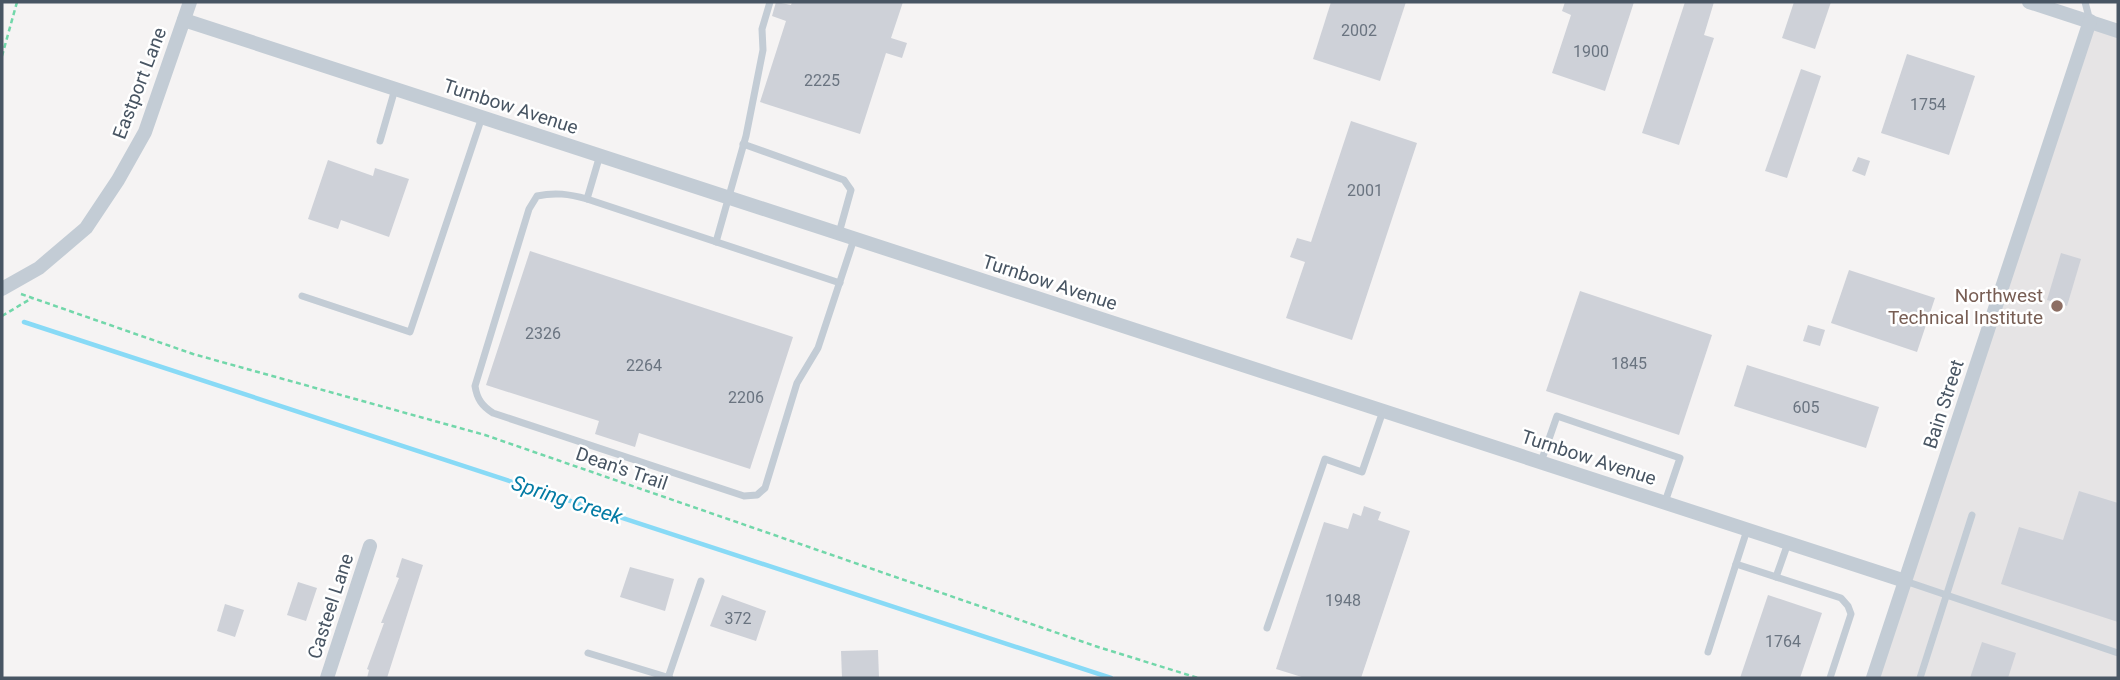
<svg xmlns="http://www.w3.org/2000/svg" width="2120" height="680" font-family="Roboto,sans-serif">
<style>
.education{fill:#e6e4e5}
.lines{fill:none;stroke-linecap:round;stroke-linejoin:round}
.stream{stroke:#88daf6;stroke-width:4.5}
.building{fill:#ced1d8}
.path{stroke:#72d7aa;stroke-width:2.5;stroke-dasharray:5 3.5;stroke-linecap:butt}
.service{stroke:#c3ccd5;stroke-width:7}
.minor{stroke:#c3ccd5;stroke-width:14}
.education-dot{fill:#8d6e63;stroke:#fff;stroke-width:2.5}
.labels{text-anchor:middle;stroke-width:5;stroke-linejoin:round;paint-order:stroke}
.number-label{font-size:16px;fill:#6a7480}
.street-label{font-size:19px;fill:#485563;stroke:#fff}
.education-label{font-size:19px;fill:#785e54;stroke:#fff;text-anchor:end}
.water-label{font-size:21px;font-style:italic;fill:#037ba4;stroke:#fff}
</style>
<rect width="100%" height="100%" fill="#f5f3f3"/>
<polygon class="education" points="2090,21 2118,31 2118,678 1873,678"/>
<g class="lines">
<polyline class="stream" points="24,322 1111,678"/>
</g>
<g class="building">
<polygon points="776,2 791,5 792,2 903,2 891,38 907,43 902,58 886,53 860,134 760,102 786,21 772,16"/>
<polygon points="1331,2 1406,2 1380,81 1313,59"/>
<polygon points="1565,2 1634,2 1605,91 1552,73 1571,15 1562,11"/>
<polygon points="1685,2 1714,2 1704,35 1714,38 1679,145 1642,133"/>
<polygon points="1794,2 1831,2 1815,49 1782,38"/>
<polygon points="1907,54 1975,76 1949,155 1881,133"/>
<polygon points="1801,69 1821,76 1787,178 1765,171"/>
<polygon points="1351,121 1417,143 1352,340 1286,318 1305,262 1290,257 1297,238 1311,242"/>
<polygon points="1858,157 1870,161 1865,176 1852,171"/>
<polygon points="328,160 373,176 375,168 409,179 389,237 341,220 338,229 308,219"/>
<polygon points="530,251 793,337 750,469 639,433 635,447 595,434 599,421 486,385"/>
<polygon points="2061,253 2081,259 2067,306 2047,300"/>
<polygon points="1849,270 1935,298 1917,352 1831,323"/>
<polygon points="1580,291 1712,335 1679,435 1546,391"/>
<polygon points="1808,325 1825,330 1820,346 1803,341"/>
<polygon points="1747,365 1879,407 1866,448 1734,406"/>
<polygon points="2079,491 2118,503 2118,622 2001,584 2019,527 2063,540"/>
<polygon points="1364,506 1381,512 1378,520 1410,531 1361,678 1305,678 1276,669 1324,522 1348,529 1353,513 1361,516"/>
<polygon points="402,558 423,565 387,678 367,678 369,670 367,669 384,623 381,623 399,578 396,577"/>
<polygon points="630,567 674,579 665,611 620,597"/>
<polygon points="298,582 317,588 306,621 287,615"/>
<polygon points="722,595 766,611 756,641 710,626"/>
<polygon points="1768,595 1822,613 1800,678 1740,678"/>
<polygon points="225,604 244,610 235,637 217,631"/>
<polygon points="1982,642 2016,653 2008,678 1970,678"/>
<polygon points="878,650 879,678 842,678 841,651"/>
</g>
<g class="lines">
<g class="path">
<polyline points="2,56 17,2"/>
<polyline points="21,294 193,354 485,435 1095,646 1198,678"/>
<polyline points="2,316 32,298"/>
</g>
<g class="service">
<polyline points="2085,2 2090,21"/>
<polyline points="380,141 395,89"/>
<polyline points="743,144 844,180 851,190 839,233"/>
<path d="M600 155 587 199C569 194 555 192 537 196L529 209 475 386C477 399 482 406 493 413L744 496 757 495 765 488 797 383 818 348 854 239"/>
<polyline points="587,199 840,283"/>
<polyline points="716,242 746,136 763,50 762,29 770,2"/>
<polyline points="302,296 410,332 482,117"/>
<polyline points="1541,462 1557,416 1680,458 1665,502"/>
<polyline points="1747,530 1736,564 1841,598 1848,606 1851,614 1830,678"/>
<polyline points="1776,577 1788,543"/>
<polyline points="1905,581 2118,653"/>
<polyline points="1267,628 1325,459 1362,472 1383,411"/>
<polyline points="1708,652 1736,564"/>
<polyline points="588,653 670,678"/>
<polyline points="668,678 701,581"/>
<polyline points="1920,678 1972,515"/>
</g>
<g class="minor">
<polyline points="2029,2 2118,31"/>
<polyline points="184,20 1905,581"/>
<polyline points="2,289 39,268 86,228 118,180 145,132 190,2"/>
<polyline points="327,678 370,546"/>
<polyline points="1873,678 2090,21"/>
</g>
</g>
<circle class="education-dot" cx="2057" cy="306" r="7"/>
<g class="labels">
<g class="number-label">
<text x="1359" y="36">2002</text>
<text x="1591" y="57">1900</text>
<text x="822" y="86">2225</text>
<text x="1928" y="110">1754</text>
<text x="1365" y="196">2001</text>
<text x="543" y="339">2326</text>
<text x="1629" y="369">1845</text>
<text x="644" y="371">2264</text>
<text x="746" y="403">2206</text>
<text x="1806" y="413">605</text>
<text x="1343" y="606">1948</text>
<text x="738" y="624">372</text>
<text x="1783" y="647">1764</text>
</g>
<g class="street-label">
<text transform="translate(139 83) rotate(-69)" y="7">Eastport Lane</text>
<text transform="translate(511 106) rotate(18)" y="7">Turnbow Avenue</text>
<text transform="translate(1050 282) rotate(18)" y="7">Turnbow Avenue</text>
<text transform="translate(1943 404) rotate(-72)" y="7">Bain Street</text>
<text transform="translate(1589 457) rotate(18)" y="7">Turnbow Avenue</text>
<text transform="translate(622 468) rotate(19)" y="7">Dean's Trail</text>
<text transform="translate(330 606) rotate(-72)" y="7">Casteel Lane</text>
</g>
<g class="education-label">
<text x="2043" y="302">Northwest<tspan x="2043" dy="22">Technical Institute</tspan></text>
</g>
<g class="water-label">
<text transform="translate(567 500) rotate(18)" y="7">Spring Creek</text>
</g>
</g>
<rect width="2120" height="680" fill="none" stroke="#485563" stroke-width="7"/>
</svg>
